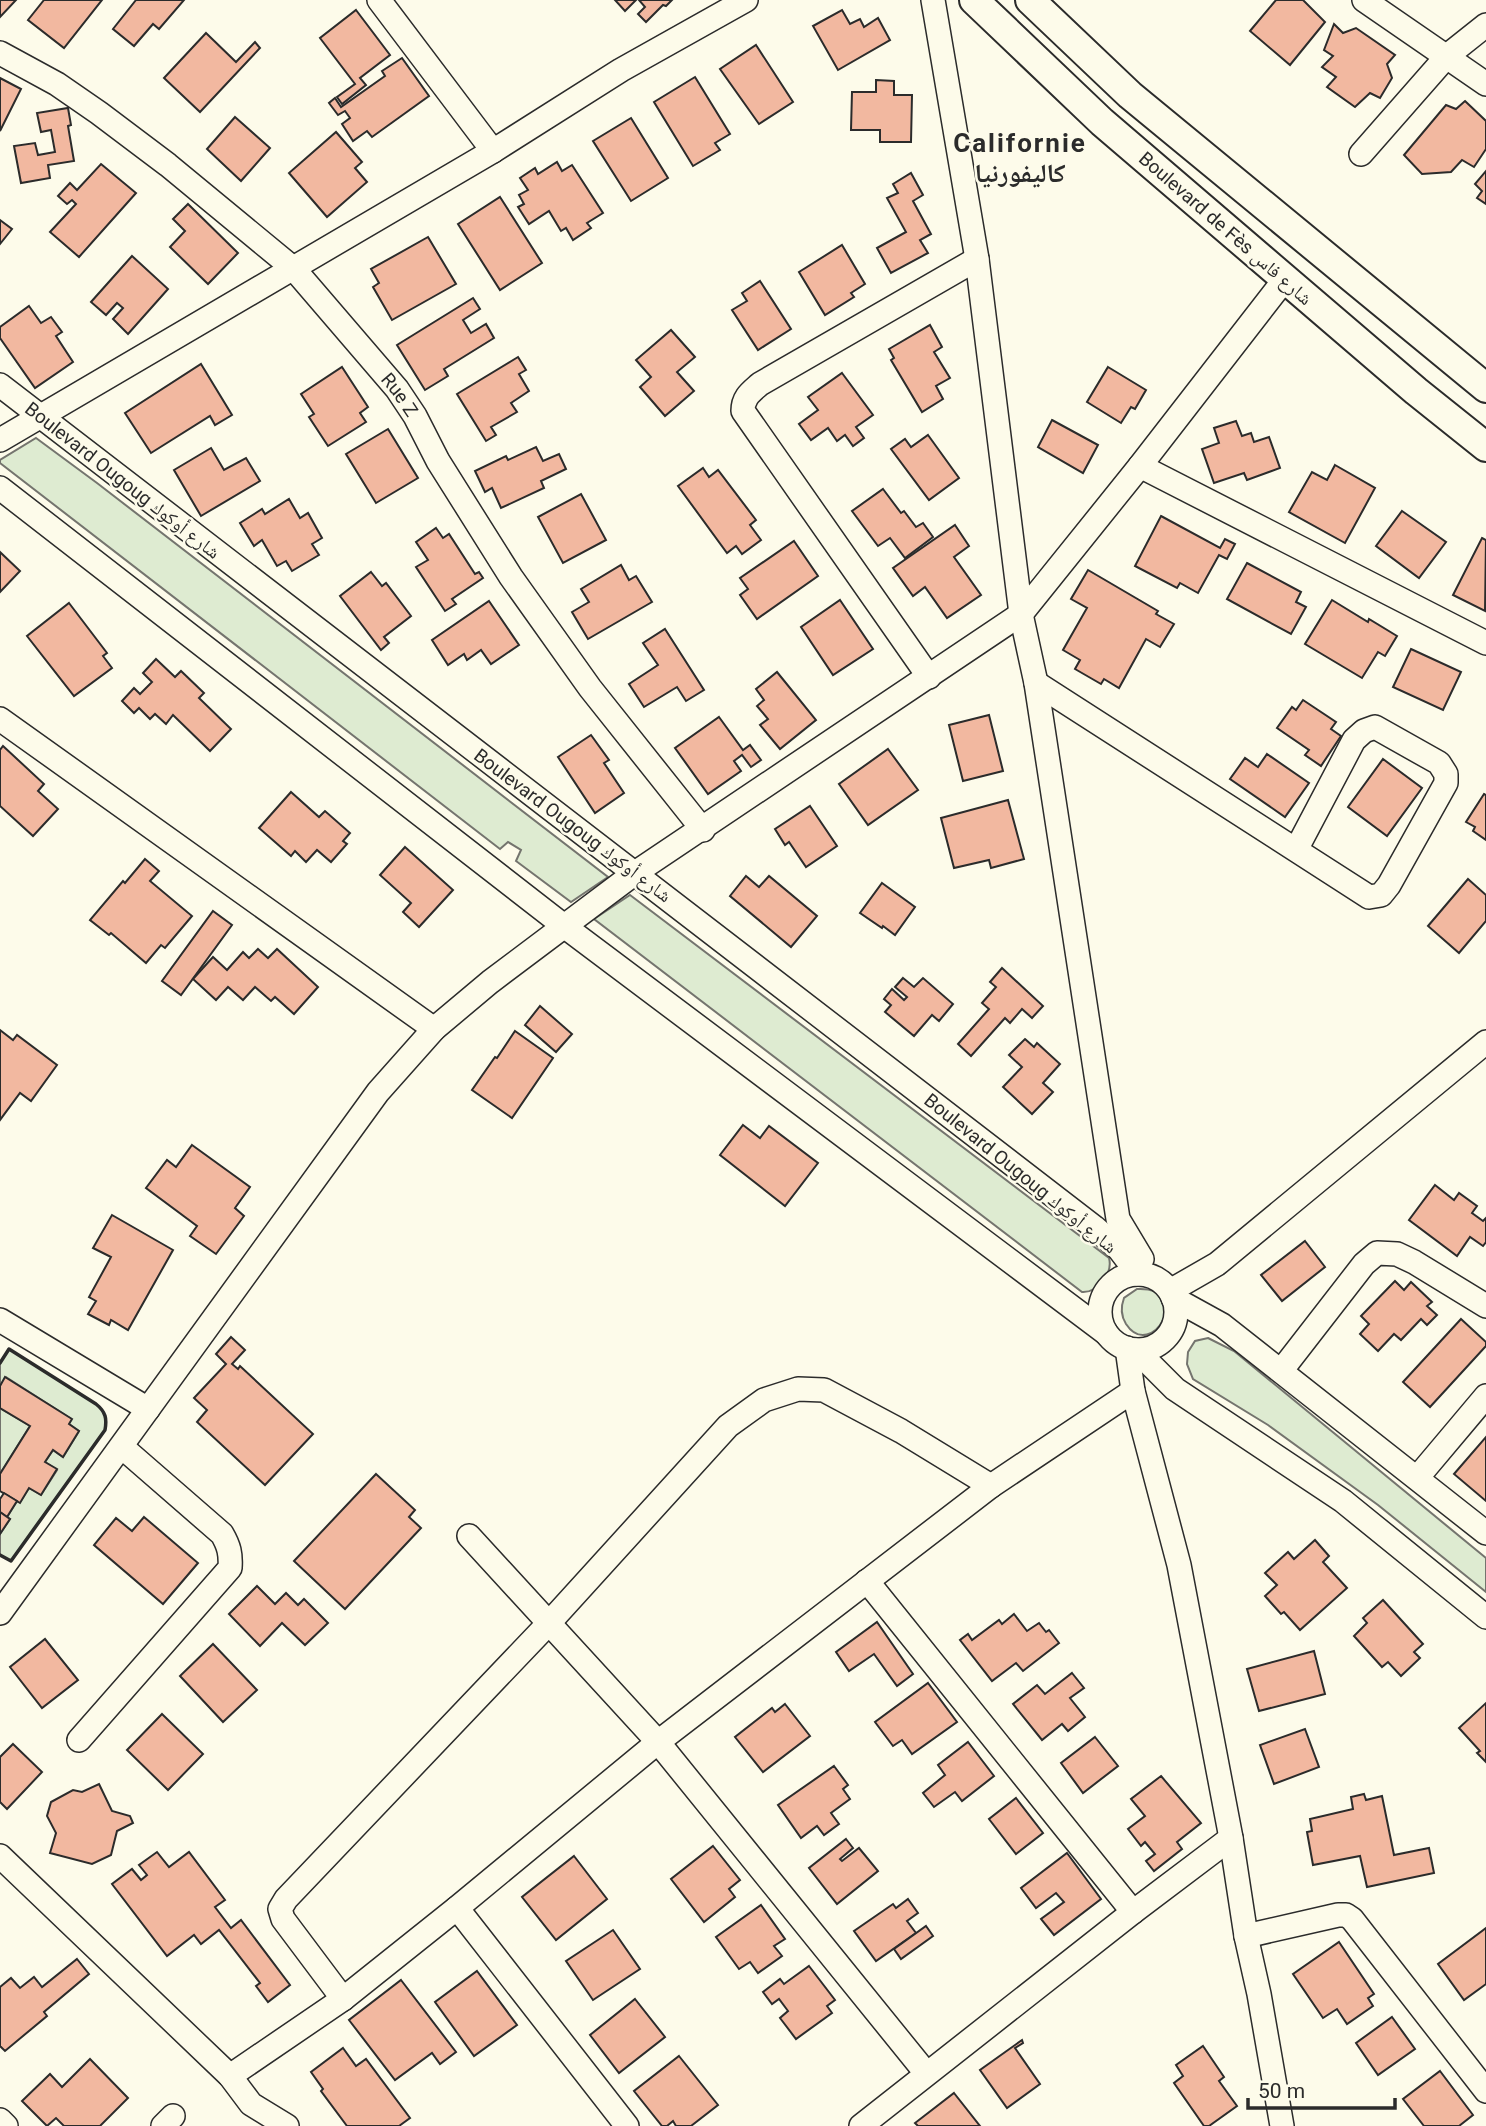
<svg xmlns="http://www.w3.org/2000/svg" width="1486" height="2126" font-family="Roboto,'Noto Naskh Arabic',sans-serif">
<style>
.green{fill:#deebd1;stroke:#74746e;stroke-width:2}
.building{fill:#f2b8a0;stroke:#2b2b2b;stroke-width:2}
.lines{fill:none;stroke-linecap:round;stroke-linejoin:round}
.minor-casing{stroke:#2b2b2b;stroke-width:26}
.major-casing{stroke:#2b2b2b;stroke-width:32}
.minor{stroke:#fdfbea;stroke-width:23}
.major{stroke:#fdfbea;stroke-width:28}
.wall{stroke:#2b2b2b;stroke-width:3.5}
.labels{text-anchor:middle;stroke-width:5;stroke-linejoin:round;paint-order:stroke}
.street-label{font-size:19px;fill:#2b2b2b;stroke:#fdfbea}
.district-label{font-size:26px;font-weight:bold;letter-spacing:2px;fill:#2b2b2b;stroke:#fdfbea}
</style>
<rect width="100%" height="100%" fill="#fdfbea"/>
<g class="green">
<polygon points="36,438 97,483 608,877 571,902 516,861 521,850 508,842 500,849 0,463 0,460"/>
<path d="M630 895 1109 1258C1113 1273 1098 1293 1082 1292L594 919Z"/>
<path d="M1137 1289C1195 1286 1152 1363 1126 1324 1121 1316 1121 1306 1124 1298Z"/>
<polygon points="1208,1338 1234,1351 1486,1558 1486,1592 1378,1505 1268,1425 1193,1379 1187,1364 1188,1352 1195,1341"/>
<path d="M9 1349 96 1404C106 1412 107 1419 105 1430L11 1561 0 1555V1534L10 1519 7 1517 17 1501 20 1502 29 1488 41 1495 57 1470 45 1462 53 1450 63 1457 79 1431 69 1424 71 1419 6 1377 0 1386V1363Z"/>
<polygon points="0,1408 30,1426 0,1474"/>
</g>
<g class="building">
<polygon points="0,0 16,0 0,17"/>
<polygon points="44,0 102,0 64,48 28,20"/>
<polygon points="136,0 184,0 159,29 153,24 134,46 113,29"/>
<polygon points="615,0 636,0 625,11"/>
<polygon points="639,0 672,0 666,6 663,5 646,22 638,14 645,7"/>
<polygon points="1276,0 1303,0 1325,22 1290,65 1250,31"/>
<polygon points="356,10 390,55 360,78 366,85 342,104 337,97 355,84 320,38"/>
<polygon points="842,10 850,24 860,19 864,27 878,18 890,40 838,70 813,26"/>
<polygon points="1334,24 1343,33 1356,28 1395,55 1387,64 1392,78 1380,98 1370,93 1355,107 1327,87 1336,77 1322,67 1333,56 1324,50"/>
<polygon points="206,33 236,62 255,42 260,48 200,112 164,78"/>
<polygon points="756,45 793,102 759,124 720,69"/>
<polygon points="402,58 429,96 372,137 367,131 353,141 342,124 350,118 345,111 338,115 329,103 335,98 341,107 385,76 382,71"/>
<polygon points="695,77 730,134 715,143 720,150 693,166 654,102"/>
<polygon points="0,78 21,89 0,131"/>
<polygon points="876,80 894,81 894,95 912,95 911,142 880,142 880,130 851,130 852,92 876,92"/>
<polygon points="1465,101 1486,121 1486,149 1474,167 1462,160 1451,172 1422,174 1404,155 1446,105 1456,109"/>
<polygon points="68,108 71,125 68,126 74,161 48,165 50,178 21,183 14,146 35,143 38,155 55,152 51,130 41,132 37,113"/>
<polygon points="235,117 270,148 241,181 207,149"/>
<polygon points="631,118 668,178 631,201 593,141"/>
<polygon points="336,132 362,162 355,168 367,182 327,217 289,173"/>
<polygon points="557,162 562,171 572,165 603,213 587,223 591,228 573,240 566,228 561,231 549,211 529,224 518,207 524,204 519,195 528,190 520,178 535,168 538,174"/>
<polygon points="101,164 136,193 79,257 50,232 76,204 72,200 67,204 58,196 70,183 77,190"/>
<polygon points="1486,171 1486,204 1477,198 1482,191 1475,184"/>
<polygon points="911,173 923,195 913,201 931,234 920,240 928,253 891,273 877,248 906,232 887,198 898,193 893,184"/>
<polygon points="500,197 542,263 500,290 458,224"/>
<polygon points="188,204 238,253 208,284 170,247 185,231 173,219"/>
<polygon points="0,220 12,229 0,244"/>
<polygon points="428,237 456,284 392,320 373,287 379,283 371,269"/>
<polygon points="842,245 865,284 851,293 854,297 825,315 799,272"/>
<polygon points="132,256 168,289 128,334 113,319 123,308 117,303 106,315 91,302"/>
<polygon points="760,281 791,329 758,350 732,310 747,301 742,293"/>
<polygon points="473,298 480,309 463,320 471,333 486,324 494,338 444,369 448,376 425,390 397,345"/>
<polygon points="29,306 41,323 51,317 62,332 56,336 73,362 35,388 0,338 0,327"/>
<polygon points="930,325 942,347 934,352 950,378 936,386 943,399 922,412 891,360 894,358 889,349"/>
<polygon points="671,330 695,357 677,372 694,391 665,416 640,387 651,377 636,360"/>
<polygon points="518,357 526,370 519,374 529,391 511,403 517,412 491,427 496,435 486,441 457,394"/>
<polygon points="201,364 232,415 215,425 210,416 151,453 125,413"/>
<polygon points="342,367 368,407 360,413 366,422 328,446 309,417 314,414 301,394"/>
<polygon points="1108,367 1146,390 1135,409 1131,407 1121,423 1087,402"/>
<polygon points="842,373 873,415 856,427 864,438 853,446 845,435 837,441 828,428 811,440 799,424 818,410 808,397"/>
<polygon points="1052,420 1098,445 1083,473 1038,447"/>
<polygon points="1236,421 1242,436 1251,433 1254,442 1269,437 1280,468 1247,480 1244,473 1214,483 1202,449 1219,443 1214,428"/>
<polygon points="388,429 418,478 376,503 346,454"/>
<polygon points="928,435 959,478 929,500 891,449 905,439 911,447"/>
<polygon points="536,447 543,461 559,454 566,469 541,481 544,488 501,508 492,488 485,492 475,471 506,456 508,460"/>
<polygon points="211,448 224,470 246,458 260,481 201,516 174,470"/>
<polygon points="1335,465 1375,488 1345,543 1289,512 1312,472 1327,480"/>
<polygon points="703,468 709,477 718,470 756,520 750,525 761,540 742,554 736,546 727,553 678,486"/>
<polygon points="883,489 901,513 904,511 916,527 923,523 933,537 905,558 890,538 878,546 852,511"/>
<polygon points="581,494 606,540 563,563 538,517"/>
<polygon points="289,499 300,518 308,513 322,538 312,544 319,555 292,571 286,561 277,566 262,540 254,546 240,523 262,509 265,514"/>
<polygon points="1402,511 1446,542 1419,578 1376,546"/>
<polygon points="1161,516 1220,548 1225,539 1235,544 1227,559 1219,555 1198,593 1180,583 1177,588 1135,566"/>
<polygon points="955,525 969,546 954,557 981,595 947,618 925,587 913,596 893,568"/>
<polygon points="436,528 443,538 449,534 475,574 479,572 483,578 452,599 456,604 445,611 416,567 428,560 416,542"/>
<polygon points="1482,538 1486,540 1485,611 1453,595"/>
<polygon points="794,541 818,576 757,619 740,595 748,589 740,578"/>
<polygon points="0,552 20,571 0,592"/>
<polygon points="1247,563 1301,592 1296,602 1306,607 1291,634 1227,599"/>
<polygon points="621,565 629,580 636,576 652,602 588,639 572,612 589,602 581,589"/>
<polygon points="1088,570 1158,611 1156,614 1174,624 1160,647 1146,639 1119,688 1104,679 1101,684 1075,669 1080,660 1063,650 1087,608 1071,599"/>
<polygon points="371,572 382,586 386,583 411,616 384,637 389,643 381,650 340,596"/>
<polygon points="840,600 873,649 833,675 801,627"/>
<polygon points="1332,600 1368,622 1369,619 1397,636 1385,656 1378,652 1362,678 1305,644"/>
<polygon points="489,601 519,645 491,664 481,650 467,660 464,654 448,665 432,640"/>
<polygon points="69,603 107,653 103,656 112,668 74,696 27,636"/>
<polygon points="665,629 704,690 686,701 677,687 644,707 629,684 658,665 643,643"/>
<polygon points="1411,649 1461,672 1443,710 1393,687"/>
<polygon points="156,659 175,677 181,671 204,693 199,698 231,729 210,751 173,715 166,724 155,714 150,719 139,708 134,713 122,701 134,688 140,694 152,682 143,673"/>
<polygon points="777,672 816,720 780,749 760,725 768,719 757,706 764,700 756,689"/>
<polygon points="1303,700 1336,722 1331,729 1341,736 1321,766 1305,755 1309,750 1277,728 1292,707 1296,710"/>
<polygon points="989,715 1003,771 963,781 949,725"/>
<polygon points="719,717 743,750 750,745 761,760 751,767 742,755 734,761 741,771 708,794 675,748"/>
<polygon points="591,735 609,760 604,763 624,793 595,813 558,757"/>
<polygon points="3,746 44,784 38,791 58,809 33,836 0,806 0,750"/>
<polygon points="888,749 918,790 868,825 839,784"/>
<polygon points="1267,754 1309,783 1285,817 1230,779 1245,758 1258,767"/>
<polygon points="1383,759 1422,788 1387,836 1348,807"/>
<polygon points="291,792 319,817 325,811 350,833 343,841 347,844 331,862 317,850 306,862 295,851 291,856 259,828"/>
<polygon points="1484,794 1486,795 1486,840 1473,831 1475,827 1466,822"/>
<polygon points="1008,800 1024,859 991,868 989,860 954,868 941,818"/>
<polygon points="810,806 837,846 806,867 789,842 785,845 775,829"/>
<polygon points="405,847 453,890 419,927 403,912 411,903 380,875"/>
<polygon points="145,859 159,871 150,881 192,916 165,948 161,945 146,963 111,933 109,935 90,920 123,881 125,883"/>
<polygon points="746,876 759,887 769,876 817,916 791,947 730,896"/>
<polygon points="1468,879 1486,895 1486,921 1459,953 1428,926"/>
<polygon points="882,883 915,907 895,935 883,926 882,928 860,913"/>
<polygon points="213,911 232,925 181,995 162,981"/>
<polygon points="258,949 268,958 277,949 318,987 294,1014 275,997 271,1001 255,987 243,1000 228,987 216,1000 193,979 213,957 227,970 243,952 249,958"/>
<polygon points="1002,968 1043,1006 1032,1018 1022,1009 1010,1023 1005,1018 971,1056 958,1044 989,1009 982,1003 996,987 990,982"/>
<polygon points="903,978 914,987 923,978 953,1004 939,1021 932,1015 914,1036 885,1012 891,1005 884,999 892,989 904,1000 907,997 895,987"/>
<polygon points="540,1006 572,1034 556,1052 525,1025"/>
<polygon points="0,1030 13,1040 17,1035 57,1065 31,1101 20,1093 0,1120"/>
<polygon points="515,1031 553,1058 512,1118 472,1090 495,1057 497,1058"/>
<polygon points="1025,1039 1034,1047 1037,1043 1060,1064 1043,1083 1053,1092 1032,1114 1003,1087 1022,1067 1009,1055"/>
<polygon points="743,1125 760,1138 769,1126 818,1163 785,1206 720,1155"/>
<polygon points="192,1145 250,1187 235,1208 244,1216 216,1254 190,1236 197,1226 146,1188 167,1160 176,1167"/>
<polygon points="1435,1185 1454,1200 1459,1193 1477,1206 1472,1213 1483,1221 1486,1218 1486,1242 1483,1246 1470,1237 1457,1256 1409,1220"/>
<polygon points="112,1215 173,1250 128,1330 111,1320 109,1325 88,1314 96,1301 89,1297 111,1257 93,1248"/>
<polygon points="1305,1241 1325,1267 1282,1301 1261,1275"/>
<polygon points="1395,1281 1404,1290 1411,1282 1432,1302 1427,1306 1437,1315 1427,1325 1421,1319 1401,1340 1394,1334 1378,1351 1360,1334 1369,1324 1361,1316"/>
<polygon points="1461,1319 1486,1342 1486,1346 1430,1407 1403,1382"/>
<polygon points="231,1337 245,1350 232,1364 238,1369 240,1366 313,1434 265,1485 197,1422 207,1410 194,1398 226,1364 216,1354"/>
<polygon points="5,1377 72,1419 69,1424 79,1431 63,1457 53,1450 45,1462 57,1469 41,1495 29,1488 20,1503 0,1491 0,1474 30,1426 0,1408 0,1386"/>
<polygon points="1486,1437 1486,1501 1454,1474"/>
<polygon points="376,1474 415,1510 409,1517 421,1528 345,1609 294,1561"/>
<polygon points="4,1493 17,1501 7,1517 0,1512 0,1499"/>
<polygon points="0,1512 10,1519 0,1534"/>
<polygon points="144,1517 198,1563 163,1604 94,1545 116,1518 132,1531"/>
<polygon points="1315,1540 1329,1556 1323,1562 1347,1588 1300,1630 1284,1612 1281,1614 1265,1596 1277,1585 1265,1573 1288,1552 1294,1559"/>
<polygon points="257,1586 275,1604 286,1593 298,1605 304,1599 328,1623 305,1645 282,1623 260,1646 229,1614"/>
<polygon points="1383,1600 1423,1644 1414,1652 1420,1658 1401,1676 1388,1662 1382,1667 1354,1636 1367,1623 1363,1618"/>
<polygon points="1014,1614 1027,1631 1039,1623 1046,1632 1049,1630 1059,1643 1023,1671 1016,1663 992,1681 960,1640 968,1634 972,1640 999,1620 1002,1624"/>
<polygon points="877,1622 913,1674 897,1686 874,1654 849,1671 836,1652"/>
<polygon points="45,1639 78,1680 42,1708 10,1667"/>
<polygon points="213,1644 257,1690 223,1722 180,1676"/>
<polygon points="1314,1651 1325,1694 1259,1711 1247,1669"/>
<polygon points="1072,1673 1084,1688 1070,1698 1085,1717 1068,1731 1062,1724 1042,1740 1013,1704 1037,1685 1045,1694"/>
<polygon points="928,1683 957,1722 912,1754 902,1740 893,1746 875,1722"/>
<polygon points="1486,1703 1486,1762 1477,1753 1480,1751 1459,1728"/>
<polygon points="785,1704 810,1736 763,1772 735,1737 772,1708 775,1712"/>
<polygon points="162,1714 203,1754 168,1790 127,1750"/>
<polygon points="1305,1729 1319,1767 1274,1784 1260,1745"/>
<polygon points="1095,1737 1118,1766 1083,1793 1061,1763"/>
<polygon points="968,1742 994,1776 962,1801 955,1792 934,1807 923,1793 945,1775 938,1765"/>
<polygon points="13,1744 42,1772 7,1809 0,1802 0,1757"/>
<polygon points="834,1766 848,1785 843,1789 850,1799 831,1813 839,1824 824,1835 817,1826 801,1838 778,1805"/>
<polygon points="1161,1776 1201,1823 1177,1842 1182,1849 1154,1871 1146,1861 1155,1854 1145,1842 1141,1846 1128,1829 1145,1816 1131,1799"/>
<polygon points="99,1784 112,1811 130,1816 133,1823 117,1831 111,1855 92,1864 50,1853 56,1833 47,1816 51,1802 73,1790 82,1792"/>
<polygon points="1364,1794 1366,1800 1382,1796 1394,1855 1429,1848 1434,1873 1367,1887 1360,1856 1313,1865 1307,1832 1312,1831 1310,1819 1353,1809 1351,1797"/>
<polygon points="1016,1798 1043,1833 1016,1854 989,1819"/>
<polygon points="846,1839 853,1848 840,1859 842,1861 859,1848 878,1871 837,1904 809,1868"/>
<polygon points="713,1846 740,1880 729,1889 735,1897 704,1922 671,1879"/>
<polygon points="157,1852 169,1867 189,1852 225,1900 215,1907 231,1928 241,1920 290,1985 268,2002 256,1986 260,1983 219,1930 201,1944 194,1935 167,1956 112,1884 132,1869 141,1880 147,1875 139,1865"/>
<polygon points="1067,1853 1101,1899 1054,1935 1041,1919 1064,1902 1056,1893 1036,1908 1021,1888"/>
<polygon points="574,1856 607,1899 556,1940 522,1897"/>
<polygon points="908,1899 918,1913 907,1921 916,1933 876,1961 854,1931 893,1904 896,1908"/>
<polygon points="761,1905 785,1939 774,1946 782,1956 758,1973 750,1962 739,1969 716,1937"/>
<polygon points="926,1926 933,1936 901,1959 894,1949"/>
<polygon points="1486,1928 1486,1984 1464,2000 1438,1964"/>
<polygon points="613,1930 640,1969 593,2000 566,1961"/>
<polygon points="1339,1942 1374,1994 1368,1998 1373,2006 1347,2024 1337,2009 1323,2018 1293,1974"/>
<polygon points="77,1959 89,1974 44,2012 47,2016 5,2051 0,2046 0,1987 11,1978 20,1988 34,1977 42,1987"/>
<polygon points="809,1966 835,2000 827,2006 832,2013 796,2039 780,2018 788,2011 779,1999 772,2004 763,1992 780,1979 784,1984"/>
<polygon points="477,1971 517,2025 474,2056 435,2002"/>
<polygon points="401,1980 456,2052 440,2064 432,2053 395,2080 349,2020"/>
<polygon points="635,1999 665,2037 619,2073 590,2035"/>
<polygon points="1392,2017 1415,2049 1378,2075 1356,2043"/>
<polygon points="1022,2040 1023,2043 1015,2048 1040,2084 1007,2108 980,2070"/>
<polygon points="1203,2046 1224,2077 1219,2081 1237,2106 1209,2126 1204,2126 1174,2083 1183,2076 1176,2065"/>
<polygon points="343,2048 356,2066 366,2059 410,2118 399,2126 347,2126 321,2091 323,2089 311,2072"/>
<polygon points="679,2056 718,2105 691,2126 676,2126 673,2121 667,2126 662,2126 634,2091"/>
<polygon points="90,2059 128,2098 100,2126 64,2126 56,2118 47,2126 22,2101 50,2074 62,2087"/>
<polygon points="1440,2071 1473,2115 1459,2126 1424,2126 1403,2099"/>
<polygon points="954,2093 980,2126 918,2126 915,2123"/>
</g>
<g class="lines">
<defs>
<g id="minor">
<polyline points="379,0 493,151"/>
<polyline points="933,0 977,259 1021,614 1036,683 1118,1219 1142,1259"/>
<polyline points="1364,0 1486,84"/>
<path id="s1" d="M0 53 57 84 99 113 168 165 294 269 397 389 415 416 438 461 511 577 590 688 703 830"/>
<polyline points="1361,154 1447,56 1486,25"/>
<polyline points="0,385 1094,1227 1119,1249 1138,1274"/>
<polyline points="0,440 493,151 621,70 746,0"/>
<polyline points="1140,466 1486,643"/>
<polyline points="0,488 564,926 1106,1333"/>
<path d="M929 677 743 411C743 397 751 392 760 384L977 259"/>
<polyline points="1036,683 1369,897 1381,895 1389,885 1446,783 1446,774 1439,763 1375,727 1364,731 1354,740 1296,850"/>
<polyline points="0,719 434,1029"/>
<circle cx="1138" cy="1312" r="38"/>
<polyline points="1170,1291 1217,1264 1486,1042"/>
<polyline points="1173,1298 1222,1325 1486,1533"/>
<polyline points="0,1320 148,1409"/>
<polyline points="1127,1348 1133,1391 1179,1565 1231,1838 1246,1936 1259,1994 1282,2126"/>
<polyline points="1136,1350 1175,1389 1343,1501 1486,1617"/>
<polyline points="1281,1371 1364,1264 1377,1253 1397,1254 1414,1262 1486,1306"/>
<polyline points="1417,1478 1486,1396"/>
<polyline points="469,1536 658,1742 926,2073"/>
<polyline points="867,1581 1133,1912"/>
<polyline points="0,1613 378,1092 434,1029 490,982 635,873 1021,614 1140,466 1285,279"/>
<path d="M79 1740 230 1568C231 1554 229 1546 222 1534L122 1447"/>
<polyline points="0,1856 230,2076 251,2104 287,2126"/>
<polyline points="457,1908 627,2126"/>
<polyline points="1246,1936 1338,1915 1346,1915 1352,1919 1486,2091"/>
<polyline points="343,1999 283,1919 280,1909 286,1899 549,1623 728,1426 764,1400 798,1389 824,1390 901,1431 991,1486"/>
<polyline points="230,2076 343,1999 457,1908 658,1742 991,1486 1133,1391"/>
<polyline points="0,2120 6,2126"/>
<polyline points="163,2126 173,2116"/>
<polyline points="861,2126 1133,1912 1231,1838"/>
</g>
<g id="major">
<polyline points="974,0 1102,122 1416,391 1486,447"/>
<polyline points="1030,0 1130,95 1486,388"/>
</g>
</defs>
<use href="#minor" class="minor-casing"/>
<use href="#major" class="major-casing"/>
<use href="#minor" class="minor"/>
<use href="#major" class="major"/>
<path class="wall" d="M0 1363 9 1349 96 1404C106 1412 107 1419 105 1430L11 1561 0 1555"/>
</g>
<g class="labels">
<g class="street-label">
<text transform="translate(1226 228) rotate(41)" y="7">Boulevard de Fès شارع فاس</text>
<text dy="7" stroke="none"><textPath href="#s1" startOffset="530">Rue Z</textPath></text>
<text transform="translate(123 480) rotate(38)" y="7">Boulevard Ougoug شارع أوكوك</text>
<text transform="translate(573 825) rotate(37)" y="7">Boulevard Ougoug شارع أوكوك</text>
<text transform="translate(1021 1173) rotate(39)" y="7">Boulevard Ougoug شارع أوكوك</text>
</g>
<g class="district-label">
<text x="1020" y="152">Californie<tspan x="1020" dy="30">كاليفورنيا</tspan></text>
</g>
</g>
<path d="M1248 2098v10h147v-10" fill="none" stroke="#2b2b2b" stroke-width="3.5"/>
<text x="1258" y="2098" font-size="21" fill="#2b2b2b" stroke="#fdfbea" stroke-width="5" paint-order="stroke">50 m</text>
</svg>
